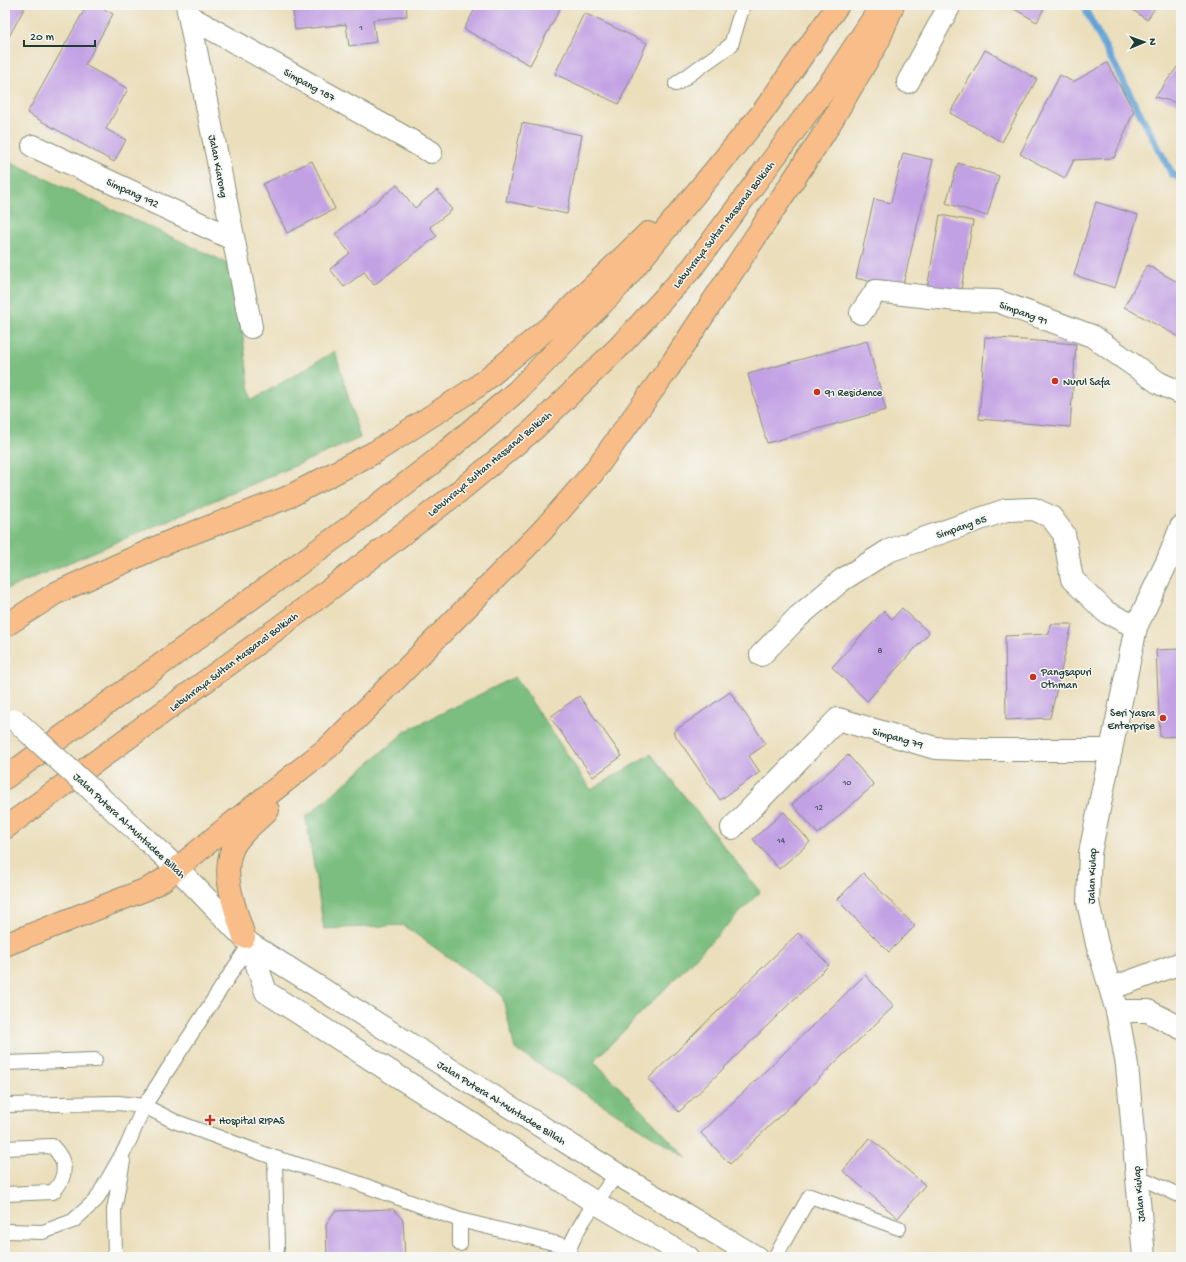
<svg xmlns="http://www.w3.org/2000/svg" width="1186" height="1262" font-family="'Gochi Hand',sans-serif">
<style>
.forest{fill:#7bbe80;stroke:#4d7e5a}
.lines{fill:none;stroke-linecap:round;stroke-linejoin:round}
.stream{stroke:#63a3d6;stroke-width:7}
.building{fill:#c2a0e4}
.lane-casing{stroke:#858e78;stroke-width:16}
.street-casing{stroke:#858e78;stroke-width:24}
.highway-casing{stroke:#858e78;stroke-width:24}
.lane{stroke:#fff;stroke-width:14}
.street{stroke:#fff;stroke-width:22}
.highway{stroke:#f8bd89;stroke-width:22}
.street-bridge-casing{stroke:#858e78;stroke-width:24;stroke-linecap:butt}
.street-bridge{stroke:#fff;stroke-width:22}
.poi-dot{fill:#c8321e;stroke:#f6f6f2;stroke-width:1.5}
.labels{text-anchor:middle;stroke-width:3;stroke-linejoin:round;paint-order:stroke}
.number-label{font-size:9px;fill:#485660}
.street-label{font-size:11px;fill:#1f3d34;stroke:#f6f6f2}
.poi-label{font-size:11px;fill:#1f3d34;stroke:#f6f6f2;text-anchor:start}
</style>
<rect width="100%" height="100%" fill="#f6f6f2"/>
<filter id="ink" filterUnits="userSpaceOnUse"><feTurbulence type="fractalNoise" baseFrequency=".025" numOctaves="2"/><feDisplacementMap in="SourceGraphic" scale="8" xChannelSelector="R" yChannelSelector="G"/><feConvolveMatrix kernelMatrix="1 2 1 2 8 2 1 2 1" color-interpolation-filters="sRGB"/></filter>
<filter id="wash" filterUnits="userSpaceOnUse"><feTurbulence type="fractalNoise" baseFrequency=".012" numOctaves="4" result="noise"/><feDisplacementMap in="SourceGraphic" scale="16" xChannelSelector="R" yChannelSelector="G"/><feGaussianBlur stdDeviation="0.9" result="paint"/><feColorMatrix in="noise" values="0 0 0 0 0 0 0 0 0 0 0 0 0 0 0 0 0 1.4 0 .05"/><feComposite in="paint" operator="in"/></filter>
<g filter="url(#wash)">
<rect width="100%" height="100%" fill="#ebdebb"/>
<g class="forest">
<polygon points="5,160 234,266 251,401 335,351 360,438 5,590"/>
<polygon points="515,677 591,790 651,754 760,892 594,1061 687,1158 515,1049 502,995 403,925 324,929 306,817 406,731"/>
</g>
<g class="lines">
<polyline class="stream" points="1085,5 1087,13 1172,174 1181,179"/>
</g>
<g id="blocks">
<g class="building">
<polygon points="5,5 26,5 5,44"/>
<polygon points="87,5 97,5 113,14 85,65 128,89 106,129 126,140 114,162 27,113"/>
<polygon points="266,5 281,5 281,6 266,8"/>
<polygon points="292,5 406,5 407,16 373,20 376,42 349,46 346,24 295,30"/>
<polygon points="477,5 562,5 530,65 464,29"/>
<polygon points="652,5 669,5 669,9"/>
<polygon points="1007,5 1046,5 1037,22"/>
<polygon points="1126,5 1157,5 1147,20"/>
<polygon points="584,13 647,43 619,104 555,74"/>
<polygon points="985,50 1037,79 1002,142 950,113"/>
<polygon points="1181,62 1181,104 1155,97"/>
<polygon points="1107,63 1134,111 1114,158 1074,160 1065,178 1020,154 1060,75 1073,82"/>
<polygon points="522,123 582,135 567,214 506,201"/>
<polygon points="903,153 933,160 902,289 856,278 874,199 891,203"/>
<polygon points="312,161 335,209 287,233 263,184"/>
<polygon points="958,163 999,176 987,216 946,203"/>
<polygon points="397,185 415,208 437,190 452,210 430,227 437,236 374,285 364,272 344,287 330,269 350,253 335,234"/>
<polygon points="1096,202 1138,215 1115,288 1074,275"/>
<polygon points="940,215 973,221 960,295 927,289"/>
<polygon points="1147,265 1181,284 1181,338 1124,307"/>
<polygon points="985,337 1076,344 1070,427 979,419"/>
<polygon points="867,341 886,410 767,443 748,374"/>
<polygon points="902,608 929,633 867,701 832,667 884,611 892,619"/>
<polygon points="1050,624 1072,624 1050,718 1006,720 1005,636 1049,634"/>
<polygon points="1181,649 1181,736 1160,737 1156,650"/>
<polygon points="730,692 766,744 749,756 760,772 720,800 673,732"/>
<polygon points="579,696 622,756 593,777 550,717"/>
<polygon points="848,755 874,785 818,834 792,804"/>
<polygon points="784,812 810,842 779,869 753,839"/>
<polygon points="863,873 915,926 889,952 837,900"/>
<polygon points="798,933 829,965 679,1112 648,1079"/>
<polygon points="865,975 894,1006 730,1164 701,1133"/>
<polygon points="870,1138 925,1185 898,1218 843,1171"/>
<polygon points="393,1209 403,1220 405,1257 327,1257 326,1224 335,1211"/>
</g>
</g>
</g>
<g filter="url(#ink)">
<use href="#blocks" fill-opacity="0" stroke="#858e78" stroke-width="1"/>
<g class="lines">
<defs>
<g id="lane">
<polyline points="676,84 731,45 743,5"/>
<polyline points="5,1063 95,1060"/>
<polyline points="5,1105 118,1103 144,1106 174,1121 275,1158 355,1182 460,1220 570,1247"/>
<path d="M5 1148 52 1146C67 1161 68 1176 53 1192L5 1194"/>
<polyline points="275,1158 277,1249"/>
<polyline points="1137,1176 1181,1196"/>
<polyline points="5,1231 43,1232 73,1221 96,1200 128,1144 144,1106 250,944"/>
<polyline points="460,1244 460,1220"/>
<polyline points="115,1257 114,1210 123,1161"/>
<path d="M567 1257C574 1227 599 1199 617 1174"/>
<polyline points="775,1257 810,1196 899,1228"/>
</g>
<g id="street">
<polyline points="187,5 251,327"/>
<polyline points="190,17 431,152"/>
<polyline points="908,82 950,5"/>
<polyline points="33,146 233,239"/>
<polyline points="861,313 876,291 957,300 997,301 1092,336 1159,383 1181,393"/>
<polyline points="761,655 798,617 842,580 888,551 1006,510 1034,509 1051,517 1064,534 1072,579 1106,612 1136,627"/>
<polyline points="732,828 838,719 935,748 984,750 1111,750"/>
<polyline points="138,832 177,868 250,944 617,1174 756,1257"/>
<polyline points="250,944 266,992 596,1203 688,1257"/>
<polyline points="1112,988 1181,963"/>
<polyline points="1117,1011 1148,1011 1181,1028"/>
<polyline points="1144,1257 1127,1065 1117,1011 1097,944 1088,902 1090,853 1136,627 1168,560 1181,527"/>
</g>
<g id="highway">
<polyline points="5,626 56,593 171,541 286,498 375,452 478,386 560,318 648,233"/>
<polyline points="5,778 347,529 435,461 517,391 620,285 762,113 838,5"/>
<polyline points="5,828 285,623 457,493 533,430 618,348 692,268 835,76 882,5"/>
<path d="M244 937C236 909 217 868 237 841 245 830 258 820 268 810"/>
<polyline points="5,945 147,889 163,880 226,828 330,746 542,531 592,474 668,369 825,132 878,42 893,5"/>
</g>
</defs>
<use href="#lane" class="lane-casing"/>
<use href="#street" class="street-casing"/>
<use href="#highway" class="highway-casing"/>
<use href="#lane" class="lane"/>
<use href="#street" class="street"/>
<use href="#highway" class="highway"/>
<defs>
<polyline id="street-bridge" points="15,720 138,832"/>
</defs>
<use href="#street-bridge" class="street-bridge-casing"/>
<use href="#street-bridge" class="street-bridge"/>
</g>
</g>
<g class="poi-dot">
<circle cx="1055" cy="381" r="4"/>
<circle cx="817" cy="392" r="4"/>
<circle cx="1033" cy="677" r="4"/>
<circle cx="1163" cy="718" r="4"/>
<path d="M208 1114h4v4h4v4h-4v4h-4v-4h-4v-4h4z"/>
</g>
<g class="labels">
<g class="number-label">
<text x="361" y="30">1</text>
<text x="880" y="653">8</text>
<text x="847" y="785">10</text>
<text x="819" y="810">12</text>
<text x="781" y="843">14</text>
</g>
<g class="street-label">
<text transform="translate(310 84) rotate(29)" y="4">Simpang 187</text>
<text transform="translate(219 166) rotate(79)" y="4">Jalan Kiarong</text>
<text transform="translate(133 192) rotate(25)" y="4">Simpang 192</text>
<text transform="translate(723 224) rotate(-52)" y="4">Lebuhraya Sultan Hassanal Bolkiah</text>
<text transform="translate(1024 312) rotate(20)" y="4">Simpang 91</text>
<text transform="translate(489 463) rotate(-40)" y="4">Lebuhraya Sultan Hassanal Bolkiah</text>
<text transform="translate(961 526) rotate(-19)" y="4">Simpang 85</text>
<text transform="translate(233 661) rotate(-37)" y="4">Lebuhraya Sultan Hassanal Bolkiah</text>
<text transform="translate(898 737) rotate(16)" y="4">Simpang 79</text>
<text transform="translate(130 825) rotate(43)" y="4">Jalan Putera Al-Muhtadee Billah</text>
<text transform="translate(1091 876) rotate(-88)" y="4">Jalan Kiulap</text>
<text transform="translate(502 1102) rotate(32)" y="4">Jalan Putera Al-Muhtadee Billah</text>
<text transform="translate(1138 1194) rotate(-95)" y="4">Jalan Kiulap</text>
</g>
<g class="poi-label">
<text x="1063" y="385">Nurul Safa</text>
<text x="825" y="396">91 Residence</text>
<text x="1041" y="675">Pangsapuri<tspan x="1041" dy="13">Othman</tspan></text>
<text x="1155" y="716" text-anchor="end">Seri Yasra<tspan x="1155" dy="13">Enterprise</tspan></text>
<text x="219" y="1124">Hospital RIPAS</text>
</g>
</g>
<rect width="1186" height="1262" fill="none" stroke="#f6f6f2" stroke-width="20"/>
<g transform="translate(1144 42) rotate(88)" stroke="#f6f6f2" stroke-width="3" paint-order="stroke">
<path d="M0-3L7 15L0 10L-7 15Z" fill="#1f3d34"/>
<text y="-6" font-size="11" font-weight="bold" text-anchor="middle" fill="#1f3d34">N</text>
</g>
<path d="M24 40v6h71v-6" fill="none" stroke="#1f3d34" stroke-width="2"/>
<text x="30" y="40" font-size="12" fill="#1f3d34" stroke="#f6f6f2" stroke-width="3" paint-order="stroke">20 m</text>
</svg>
